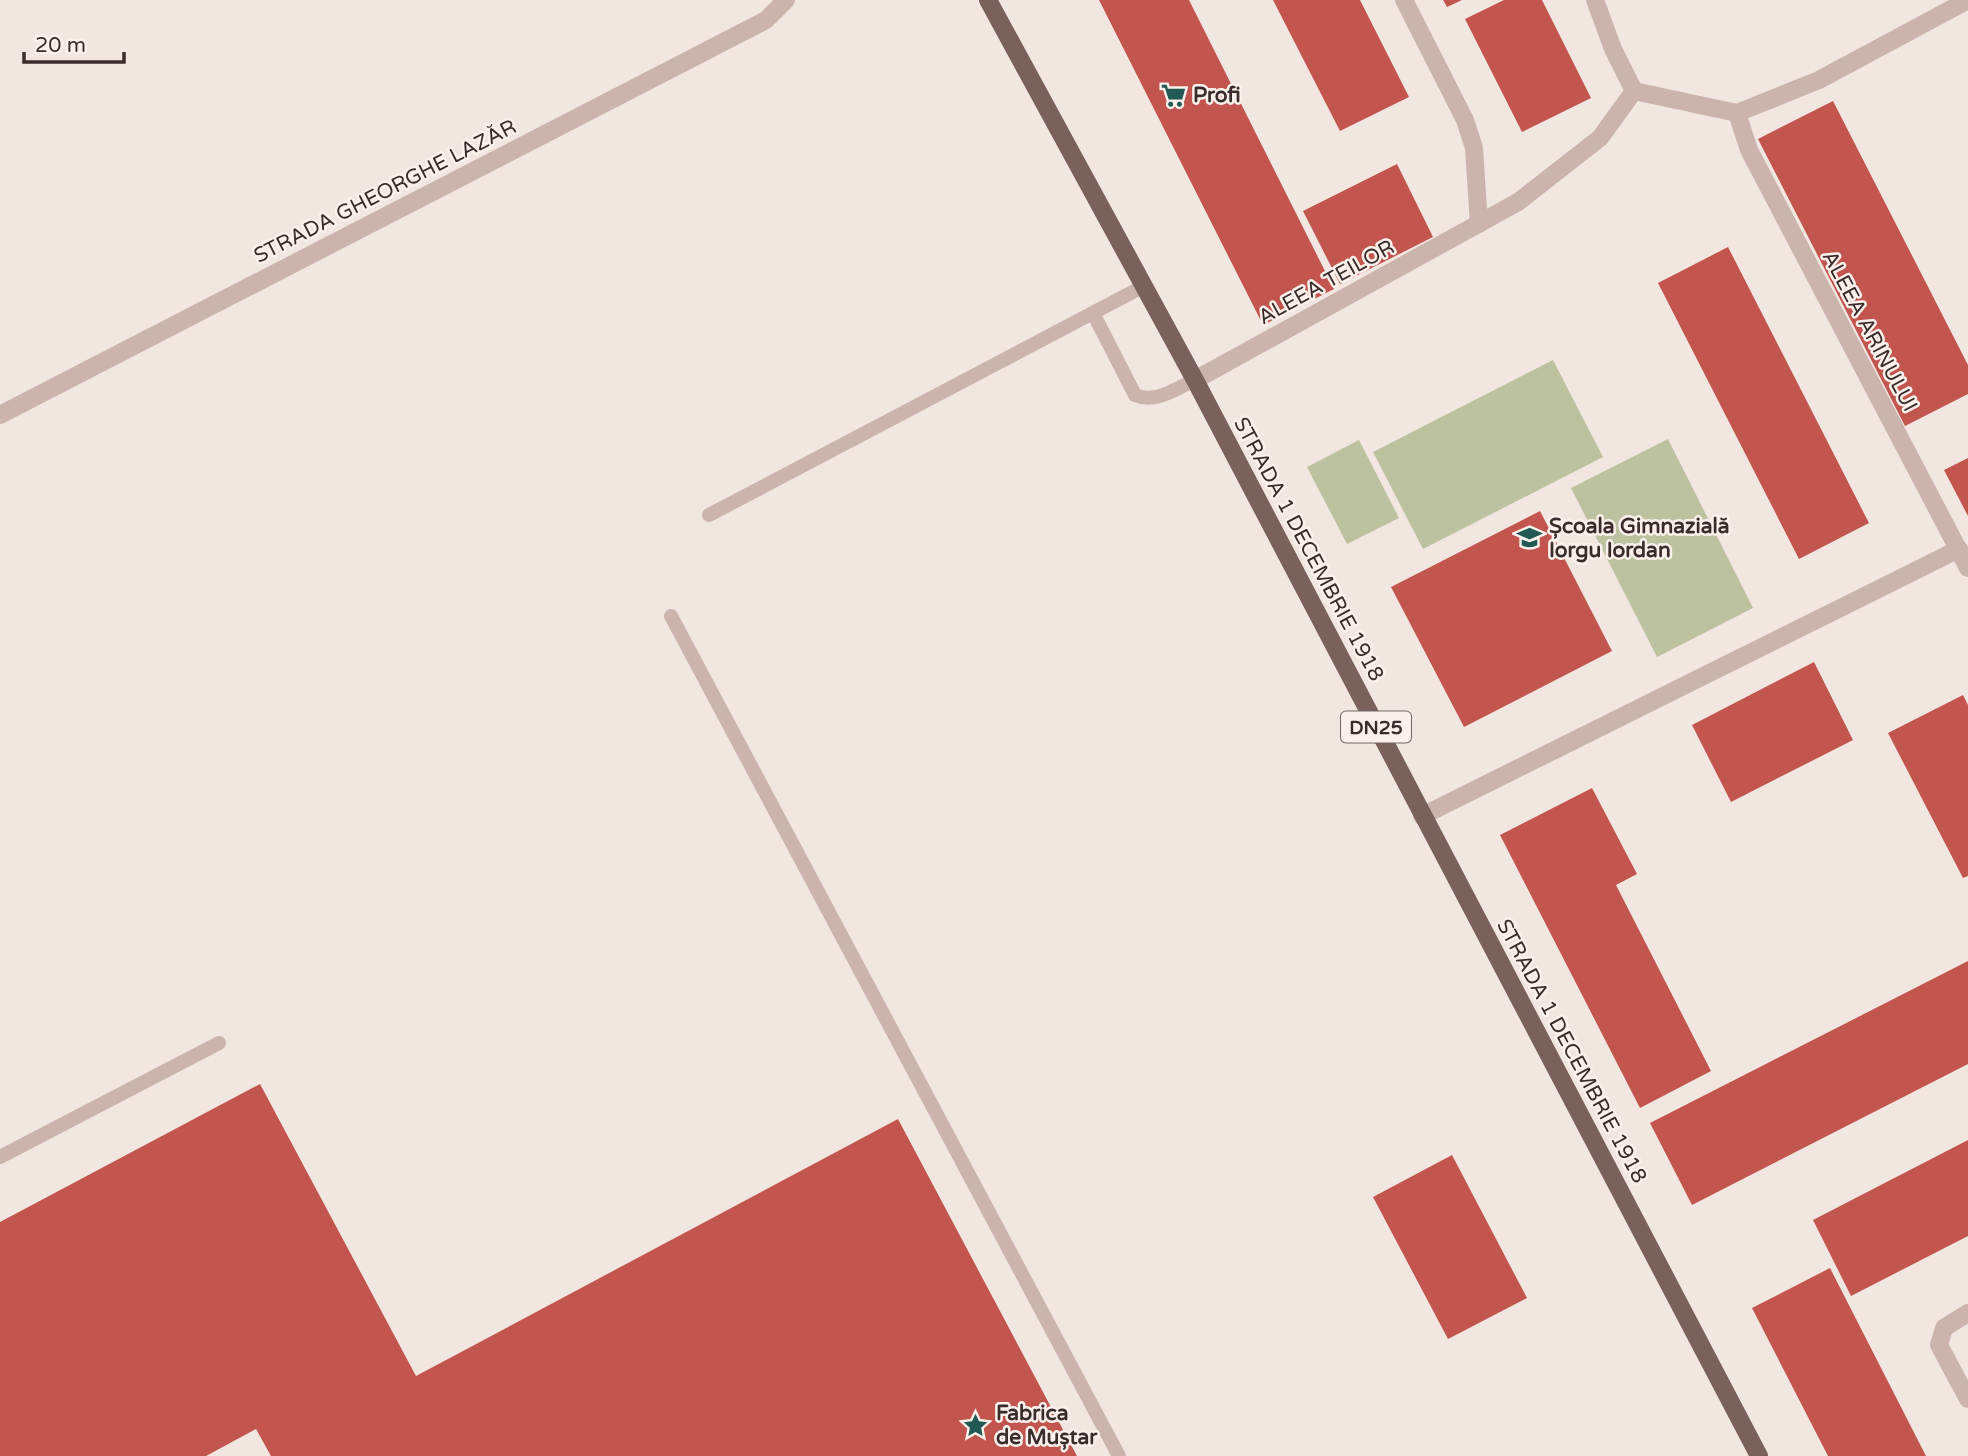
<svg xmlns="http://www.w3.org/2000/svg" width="1968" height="1456" font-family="'Varela Round',sans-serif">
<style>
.green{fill:#bcc1a0}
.building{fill:#c2564f}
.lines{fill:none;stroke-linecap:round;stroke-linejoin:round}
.lane{stroke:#cab4ac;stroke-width:14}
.street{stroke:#cab4ac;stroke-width:18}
.primary{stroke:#7a615c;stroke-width:18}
.labels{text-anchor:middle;stroke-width:5;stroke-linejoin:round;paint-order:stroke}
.shield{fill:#faf1ec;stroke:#736765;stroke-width:2}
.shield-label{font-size:19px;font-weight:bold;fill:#392c2b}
.poi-label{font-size:21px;font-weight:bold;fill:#392c2b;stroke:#faf1ec;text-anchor:start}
.street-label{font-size:21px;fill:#392c2b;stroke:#faf1ec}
</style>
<rect width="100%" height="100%" fill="#f2e6e0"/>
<g class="green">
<polygon points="1553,360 1603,457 1423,549 1373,452"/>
<polygon points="1668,439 1753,608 1657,657 1571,488"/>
<polygon points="1359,440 1399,518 1347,544 1307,467"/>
</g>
<g class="building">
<polygon points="1099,0 1189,0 1334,289 1263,325"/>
<polygon points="1273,0 1360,0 1409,97 1340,131"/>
<polygon points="1443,0 1462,0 1447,7"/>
<polygon points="1504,0 1542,0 1591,98 1522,132 1465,19"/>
<polygon points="1833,101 1968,365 1968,394 1905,426 1758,139"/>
<polygon points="1397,164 1433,237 1340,284 1303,211"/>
<polygon points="1728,247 1869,523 1799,559 1658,283"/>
<polygon points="1968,458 1968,516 1944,470"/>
<polygon points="1540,511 1612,651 1464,727 1391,587"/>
<polygon points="1814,662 1853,740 1731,802 1692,725"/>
<polygon points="1963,695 1968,705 1968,876 1963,878 1888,733"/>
<polygon points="1592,788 1637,874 1616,885 1711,1071 1640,1108 1500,835"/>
<polygon points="1968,961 1968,1064 1692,1205 1650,1123"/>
<polygon points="260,1084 416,1376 898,1119 1077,1456 271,1456 256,1429 206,1456 0,1456 0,1222"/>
<polygon points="1968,1140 1968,1236 1851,1296 1813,1220"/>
<polygon points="1452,1155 1527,1298 1448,1339 1373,1197"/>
<polygon points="1830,1268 1926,1456 1828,1456 1752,1308"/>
</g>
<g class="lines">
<g class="lane">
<path d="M1093 313 1135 395C1156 404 1175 389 1195 380"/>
<polyline points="709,515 1144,286"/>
<polyline points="671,616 1119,1456"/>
<polyline points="0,1157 219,1043"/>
</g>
<g class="street">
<polyline points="1404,0 1465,120 1474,148 1479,224"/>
<polyline points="1595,0 1613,49 1634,91"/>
<polyline points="1634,91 1737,113 1819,80 1968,0"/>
<polyline points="1737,113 1749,150 1968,568"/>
<polyline points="1195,380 1518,202 1600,138 1634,91"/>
<polyline points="0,415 766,20 786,0"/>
<polyline points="1422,816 1959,549"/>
<polyline points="1968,1313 1944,1328 1939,1345 1968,1399"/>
</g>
<polyline class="primary" points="988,0 1195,380 1759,1456"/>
</g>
<defs>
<symbol id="supermarket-bare" viewBox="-9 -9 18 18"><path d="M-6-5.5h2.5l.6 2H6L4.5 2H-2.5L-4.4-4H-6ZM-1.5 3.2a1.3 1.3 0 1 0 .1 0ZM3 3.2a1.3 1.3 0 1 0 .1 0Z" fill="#215953" stroke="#faf1ec" stroke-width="2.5" paint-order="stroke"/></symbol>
<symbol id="school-bare" viewBox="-9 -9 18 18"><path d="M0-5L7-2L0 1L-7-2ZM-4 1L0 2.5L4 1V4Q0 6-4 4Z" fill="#215953" stroke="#faf1ec" stroke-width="2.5" paint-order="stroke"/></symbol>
<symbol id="sight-bare" viewBox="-9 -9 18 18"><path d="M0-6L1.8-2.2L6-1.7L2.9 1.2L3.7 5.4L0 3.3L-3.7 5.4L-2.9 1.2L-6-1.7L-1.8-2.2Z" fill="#215953" stroke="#faf1ec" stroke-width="2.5" paint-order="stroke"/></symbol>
</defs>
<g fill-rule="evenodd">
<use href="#supermarket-bare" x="1156" y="78" width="35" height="35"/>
<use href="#school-bare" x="1512" y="520" width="35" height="35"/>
<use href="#sight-bare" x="958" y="1408" width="35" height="35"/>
</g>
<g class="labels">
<rect class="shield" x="1341" y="711.5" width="70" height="31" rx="5"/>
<g class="shield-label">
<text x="1376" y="734">DN25</text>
</g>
<g class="poi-label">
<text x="1193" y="102">Profi</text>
<text x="1549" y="533">Școala Gimnazială<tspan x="1549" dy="24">Iorgu Iordan</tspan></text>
<text x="996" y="1420">Fabrica<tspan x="996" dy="24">de Muștar</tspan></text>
</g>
<g class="street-label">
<text transform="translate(385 191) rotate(-27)" y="7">STRADA GHEORGHE LAZĂR</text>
<text transform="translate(1326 282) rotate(-29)" y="7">ALEEA TEILOR</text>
<text transform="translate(1870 331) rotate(62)" y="7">ALEEA ARINULUI</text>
<text transform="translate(1309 549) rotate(62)" y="7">STRADA 1 DECEMBRIE 1918</text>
<text transform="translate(1572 1051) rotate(62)" y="7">STRADA 1 DECEMBRIE 1918</text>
</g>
</g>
<path d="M24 52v10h100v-10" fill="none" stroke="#392c2b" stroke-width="3.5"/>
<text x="35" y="52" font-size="21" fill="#392c2b" stroke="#faf1ec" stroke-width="5" paint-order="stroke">20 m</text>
</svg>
